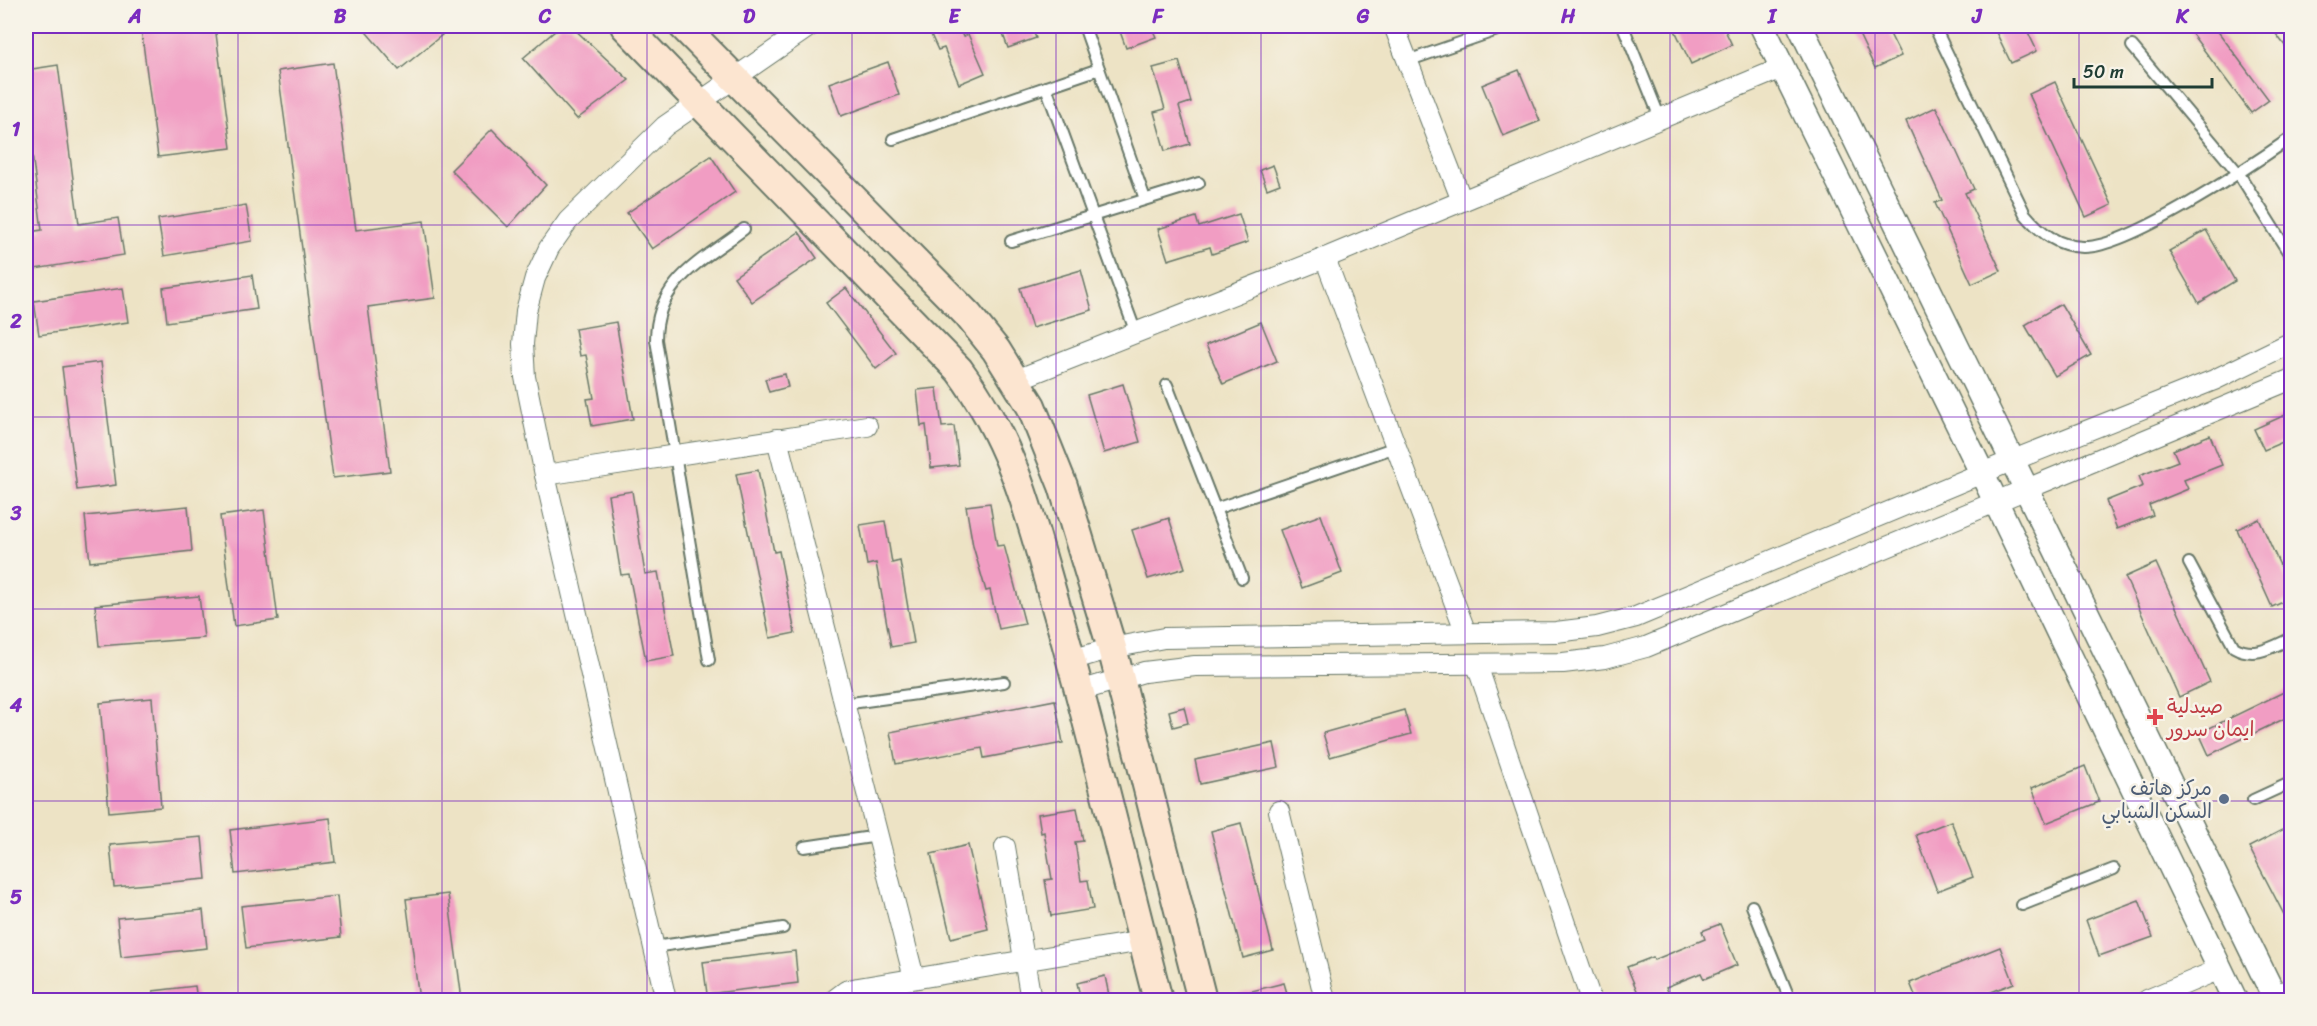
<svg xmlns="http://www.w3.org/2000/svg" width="2317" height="1026" font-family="Sriracha,'Playpen Sans Arabic',sans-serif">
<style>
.building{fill:#f19dc3}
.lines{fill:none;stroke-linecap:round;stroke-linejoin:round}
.service-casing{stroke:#677767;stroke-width:14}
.minor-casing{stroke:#677767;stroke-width:22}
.tertiary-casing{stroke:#677767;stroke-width:27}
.secondary-casing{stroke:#677767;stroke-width:32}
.service{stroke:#fff;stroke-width:10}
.minor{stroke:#fff;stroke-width:20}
.tertiary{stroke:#fff;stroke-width:24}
.secondary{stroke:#fce5d0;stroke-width:28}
.grid{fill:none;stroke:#7b2cbf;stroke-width:1.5;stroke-opacity:0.55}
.health-dot{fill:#e0444e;stroke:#f7f3e8;stroke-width:2}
.service-dot{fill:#5c6f8a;stroke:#f7f3e8;stroke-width:2}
.labels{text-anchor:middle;stroke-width:5;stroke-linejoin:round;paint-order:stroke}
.health-label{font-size:20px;fill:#be3a42;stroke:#f7f3e8;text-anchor:start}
.service-label{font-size:20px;fill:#4e5e75;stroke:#f7f3e8;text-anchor:end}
.neatline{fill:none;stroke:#7b2cbf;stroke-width:2}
.grid-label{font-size:20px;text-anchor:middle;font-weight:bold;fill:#7b2cbf}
</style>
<rect width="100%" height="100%" fill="#f7f3e8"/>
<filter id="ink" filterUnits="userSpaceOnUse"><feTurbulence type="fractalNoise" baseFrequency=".0167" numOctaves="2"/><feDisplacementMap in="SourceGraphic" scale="12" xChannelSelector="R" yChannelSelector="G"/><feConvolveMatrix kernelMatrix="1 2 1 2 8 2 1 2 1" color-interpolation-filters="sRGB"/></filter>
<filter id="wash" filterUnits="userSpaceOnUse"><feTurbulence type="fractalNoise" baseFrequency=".008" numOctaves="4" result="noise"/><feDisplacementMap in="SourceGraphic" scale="24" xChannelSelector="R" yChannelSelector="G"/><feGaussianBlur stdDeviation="1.35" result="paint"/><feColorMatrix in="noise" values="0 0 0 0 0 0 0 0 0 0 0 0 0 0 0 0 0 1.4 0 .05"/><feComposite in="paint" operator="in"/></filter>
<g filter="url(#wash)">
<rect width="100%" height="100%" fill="#ede3c5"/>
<g id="blocks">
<g class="building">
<polygon points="162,26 215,26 231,148 158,157 141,28"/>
<polygon points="361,26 435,26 442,35 399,70"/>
<polygon points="561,26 571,26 629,80 577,119 523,58"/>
<polygon points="927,26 958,26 963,37 968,34 985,73 959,84 944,48 938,50"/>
<polygon points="1000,26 1031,26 1036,38 1008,48"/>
<polygon points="1118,26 1151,26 1156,37 1126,48"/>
<polygon points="1673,26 1723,26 1732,45 1691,64"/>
<polygon points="1855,26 1886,26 1901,56 1875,68"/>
<polygon points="1993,26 2025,26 2037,51 2011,63"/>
<polygon points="2186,26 2214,26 2269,100 2251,113"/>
<polygon points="2270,26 2292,26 2292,55"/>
<polygon points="1179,61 1191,102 1179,106 1190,144 1165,151 1154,112 1165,109 1153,68"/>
<polygon points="888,62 899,95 841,116 829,83"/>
<polygon points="333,63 356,230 424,221 435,298 368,307 390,471 333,478 278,71"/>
<polygon points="58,65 79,224 118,218 124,255 35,269 29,232 42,230 26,108 26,70"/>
<polygon points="1519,70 1540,121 1503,136 1482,85"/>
<polygon points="2055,82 2112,205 2086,217 2029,94"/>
<polygon points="1936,107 1974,189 1965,193 2001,271 1972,284 1935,203 1942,200 1906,121"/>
<polygon points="492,129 546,185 508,227 451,170"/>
<polygon points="711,156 735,192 652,249 627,213"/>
<polygon points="1273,165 1280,184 1267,189 1260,170"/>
<polygon points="246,205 252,241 164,256 158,219"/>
<polygon points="1239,214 1248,242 1212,254 1210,247 1168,260 1158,229 1196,217 1199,227"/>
<polygon points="2206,230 2235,281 2199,303 2169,251"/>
<polygon points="799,232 817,258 752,302 734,277"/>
<polygon points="1081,270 1092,310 1032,328 1020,288"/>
<polygon points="252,275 257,309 167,322 163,288"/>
<polygon points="123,288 128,322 39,335 34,301"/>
<polygon points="846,288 896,353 876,369 826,303"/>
<polygon points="2061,304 2091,355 2055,376 2025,325"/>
<polygon points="616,322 633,419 592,426 587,399 594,398 586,355 580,356 575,329"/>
<polygon points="1261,322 1277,361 1223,384 1206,345"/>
<polygon points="101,362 116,485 77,490 62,367"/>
<polygon points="785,374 788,387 769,392 765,379"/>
<polygon points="1123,384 1140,442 1104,453 1087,395"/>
<polygon points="937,388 942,427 954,426 959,465 931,468 926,425 921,426 917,390"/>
<polygon points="2292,412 2292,438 2264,450 2254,429"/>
<polygon points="2210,435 2222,465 2184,480 2188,489 2149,505 2153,515 2117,529 2106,501 2143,486 2139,476 2178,461 2173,450"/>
<polygon points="758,470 774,552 779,551 795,633 770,638 736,474"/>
<polygon points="632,491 645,574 658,572 674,656 646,661 629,574 621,575 608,495"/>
<polygon points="990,503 997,546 1004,545 1025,624 999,629 990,590 986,591 973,546 966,506"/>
<polygon points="188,506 192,551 90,562 85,516"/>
<polygon points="264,510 278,620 234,626 220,516"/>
<polygon points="1321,515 1342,573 1302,588 1280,530"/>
<polygon points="1169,518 1185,568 1148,579 1132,530"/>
<polygon points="2259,519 2292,592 2292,598 2272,607 2237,529"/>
<polygon points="885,521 892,563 900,561 914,643 891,647 876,563 867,565 860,525"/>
<polygon points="2156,563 2210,682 2179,697 2125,577"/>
<polygon points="199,596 204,638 99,646 95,605"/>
<polygon points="2292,688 2292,715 2209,755 2199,733"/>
<polygon points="152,698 161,807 109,812 100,703"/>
<polygon points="1055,700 1063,743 984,758 982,748 896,764 890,732"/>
<polygon points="1184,707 1188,723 1173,727 1169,711"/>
<polygon points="1404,710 1411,734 1330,757 1323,733"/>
<polygon points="1274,743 1279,767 1200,784 1195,760"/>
<polygon points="2085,766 2099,802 2046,823 2032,788"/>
<polygon points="1077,808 1083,841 1075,842 1081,881 1088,880 1093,909 1051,916 1045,880 1052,879 1044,832 1041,833 1038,814"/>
<polygon points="330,818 335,862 235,874 230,830"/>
<polygon points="1951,821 1973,877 1937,891 1916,835"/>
<polygon points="1241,823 1273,950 1243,958 1211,831"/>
<polygon points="2284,829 2292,843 2292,930 2249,847"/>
<polygon points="202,837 206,879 114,887 110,845"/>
<polygon points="968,845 988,929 951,938 931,854"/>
<polygon points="448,894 462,1000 419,1000 406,899"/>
<polygon points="337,896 341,937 246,948 241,906"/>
<polygon points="2139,900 2153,937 2099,956 2086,920"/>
<polygon points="203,910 207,948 121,957 117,918"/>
<polygon points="1720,924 1737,965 1704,979 1701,973 1666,987 1669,994 1654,1000 1641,1000 1627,967 1653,957 1654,960 1705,939 1702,931"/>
<polygon points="2000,947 2014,983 1971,1000 1917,1000 1910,983"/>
<polygon points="795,951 798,983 707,994 703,962"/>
<polygon points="1105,976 1110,1000 1081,1000 1077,983"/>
<polygon points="1284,983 1289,1000 1237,1000 1236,995"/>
<polygon points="195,986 197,1000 153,1000 153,991"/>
</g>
</g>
</g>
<g filter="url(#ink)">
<use href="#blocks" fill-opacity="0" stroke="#677767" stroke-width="1.5"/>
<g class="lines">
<defs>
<g id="service">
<polyline points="1084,26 1145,199"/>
<polyline points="1623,26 1660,118"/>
<path d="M1934 26 2025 214C2041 233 2057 246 2083 247 2127 249 2252 165 2292 137"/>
<polyline points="2132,46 2239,174 2292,258"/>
<polyline points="1407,61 1509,26"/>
<polyline points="1046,87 1136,333"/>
<polyline points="893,139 1099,69"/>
<polyline points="1011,241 1199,183"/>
<polyline points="1167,385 1242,578"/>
<polyline points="1215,509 1396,447"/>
<path d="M2189 563 2234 647C2255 659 2272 647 2292 638"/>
<path d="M709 660 656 340C656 281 702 261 744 229"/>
<polyline points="844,704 1004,682"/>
<polyline points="2253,800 2292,782"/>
<polyline points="804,847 878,836"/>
<polyline points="2022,905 2114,869"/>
<polyline points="1752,906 1790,1000"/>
<polyline points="654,947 783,928"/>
</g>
<g id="minor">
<polyline points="1394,26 1462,201"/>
<polyline points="1325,258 1466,633"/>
<polyline points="1016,380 1325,258 1782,68"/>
<polyline points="777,439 914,978"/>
<polyline points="545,475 867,426"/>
<polyline points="1071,660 1112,648 1164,638 1556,632 1597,627 1636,617 2011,461 2214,380 2292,342"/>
<polyline points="1477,665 1591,1000"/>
<polyline points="1079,691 1144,672 1195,666 1563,663 1605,658 1646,647 2292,379"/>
<polyline points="1279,811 1325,1000"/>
<polyline points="1005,847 1031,1000"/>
<polyline points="2273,995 2292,989"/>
<polyline points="666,1000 545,475 525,377 523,344 526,311 535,278 549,248 568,221 665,126 810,26"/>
<polyline points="834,1000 846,991 858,988 1143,941"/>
<polyline points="2147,1000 2220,969"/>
</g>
<g id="tertiary">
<polyline points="1762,26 1982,473 2235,1000"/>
<polyline points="1800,26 2276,1000"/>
</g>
<g id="secondary">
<path d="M625 26 959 370C1017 448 1032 525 1059 617 1095 744 1125 873 1158 1000"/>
<polyline points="683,26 968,315 996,350 1031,406 1063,486 1112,648 1202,1000"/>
</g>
</defs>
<use href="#service" class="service-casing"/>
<use href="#minor" class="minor-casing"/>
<use href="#tertiary" class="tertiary-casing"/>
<use href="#secondary" class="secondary-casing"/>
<use href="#service" class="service"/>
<use href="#minor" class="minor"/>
<use href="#tertiary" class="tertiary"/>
<use href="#secondary" class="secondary"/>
</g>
</g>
<path class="grid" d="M238 26V1000M442 26V1000M647 26V1000M852 26V1000M1056 26V1000M1261 26V1000M1465 26V1000M1670 26V1000M1875 26V1000M2079 26V1000M26 225H2292M26 417H2292M26 609H2292M26 801H2292"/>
<path class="health-dot" d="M2152 708h6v6h6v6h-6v6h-6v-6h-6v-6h6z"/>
<circle class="service-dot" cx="2224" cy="799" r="6"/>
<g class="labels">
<g class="health-label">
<text x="2167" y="713">صيدلية<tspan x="2167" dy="23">ايمان سرور</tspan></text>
</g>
<g class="service-label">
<text x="2212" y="795">مركز هاتف<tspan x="2212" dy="23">السكن الشبابي</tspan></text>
</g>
</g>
<rect width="2317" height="1026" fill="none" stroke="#f7f3e8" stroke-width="66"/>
<path d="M2074 78v9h138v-9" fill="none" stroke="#1f3d34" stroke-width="3"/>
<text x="2083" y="78" font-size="18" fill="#1f3d34" stroke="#f7f3e8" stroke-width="4.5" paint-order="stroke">50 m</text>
<rect x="33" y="33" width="2251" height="960" class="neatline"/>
<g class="grid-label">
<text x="135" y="23">A</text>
<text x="340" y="23">B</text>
<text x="545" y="23">C</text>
<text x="749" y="23">D</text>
<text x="954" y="23">E</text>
<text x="1158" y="23">F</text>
<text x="1363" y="23">G</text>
<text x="1568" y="23">H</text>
<text x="1772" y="23">I</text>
<text x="1977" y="23">J</text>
<text x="2182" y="23">K</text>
<text x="16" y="136">1</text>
<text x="16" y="328">2</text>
<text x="16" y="520">3</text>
<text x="16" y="712">4</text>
<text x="16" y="904">5</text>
</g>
</svg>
